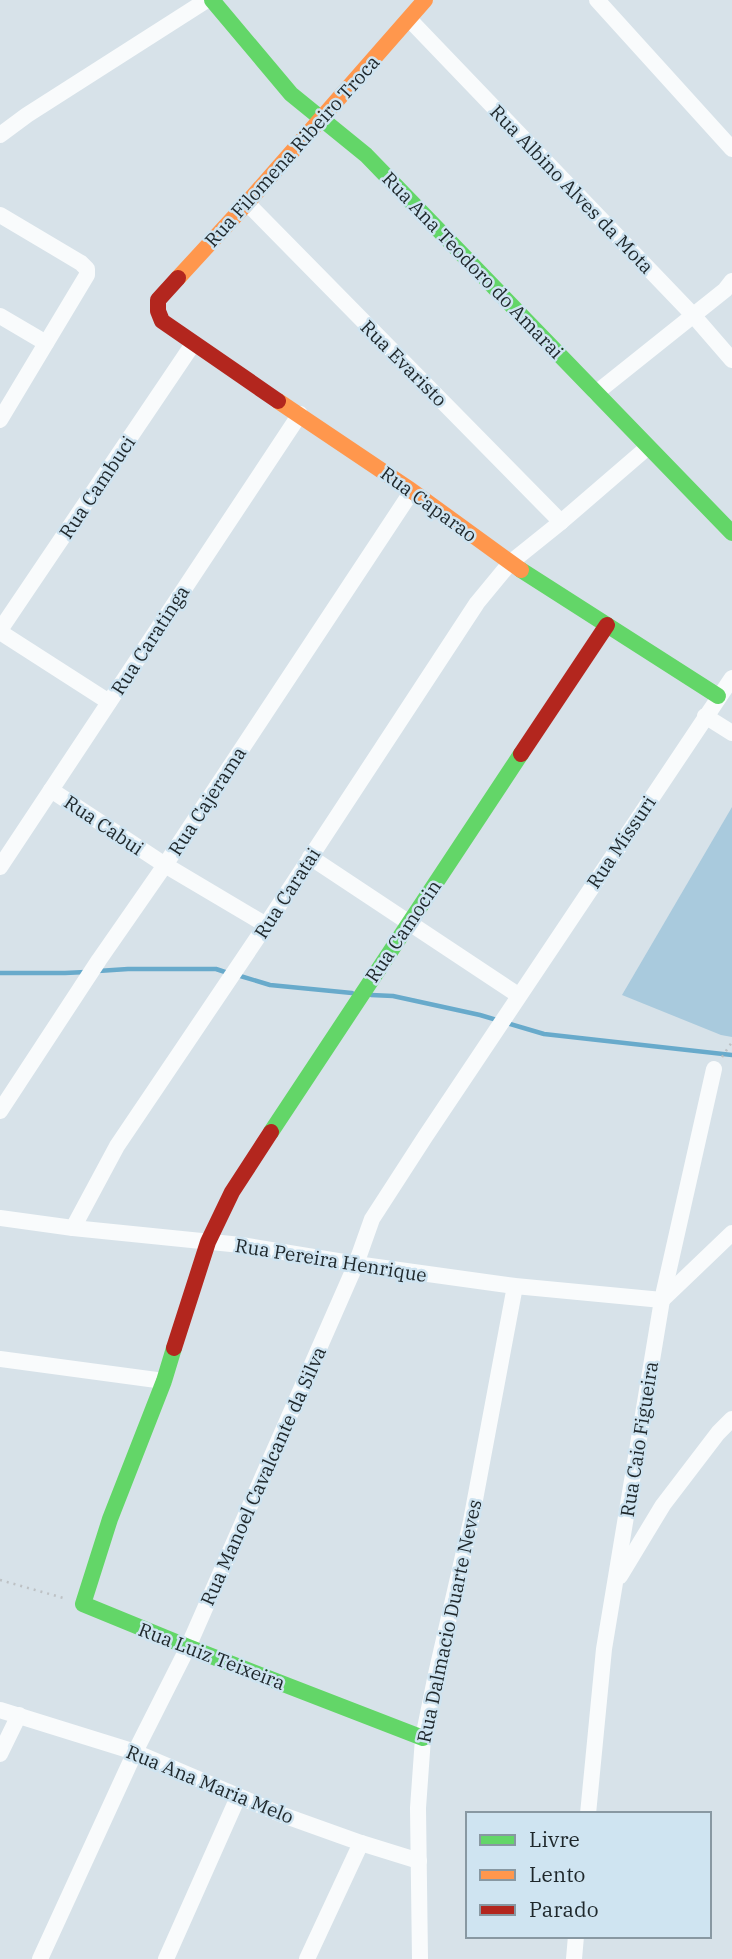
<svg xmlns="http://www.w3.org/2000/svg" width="732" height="1959" font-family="'IBM Plex Serif',serif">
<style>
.green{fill:#a9cadd}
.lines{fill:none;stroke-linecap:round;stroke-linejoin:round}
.stream{stroke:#68aacb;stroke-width:4.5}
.path{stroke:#bdc1c4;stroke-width:2.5;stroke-dasharray:2 5;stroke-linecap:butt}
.street{stroke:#f9fbfc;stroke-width:16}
.fast{stroke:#63d668;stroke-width:16}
.slow{stroke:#ff974d;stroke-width:16}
.jam{stroke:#b3261e;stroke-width:16}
.labels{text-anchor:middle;stroke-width:5;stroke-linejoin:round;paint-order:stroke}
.street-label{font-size:19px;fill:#1e272b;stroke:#cfe4f1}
</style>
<rect width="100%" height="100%" fill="#d7e2e9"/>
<polygon class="green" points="732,807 732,1037 721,1035 622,995"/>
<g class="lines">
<g class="stream">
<polyline points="98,971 128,969 216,969 228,973"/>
<polyline points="0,973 65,973 86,972"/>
<polyline points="237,975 270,985 352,993"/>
<polyline points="371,995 393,996 480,1015 544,1034 732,1055"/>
</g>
<g class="path">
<polyline points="722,1057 732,1042"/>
<polyline points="0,1580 67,1599"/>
</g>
<g class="street">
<polyline points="597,0 732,149"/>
<polyline points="409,19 693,315 732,360"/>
<polyline points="0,135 27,115 207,0"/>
<polyline points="247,203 561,522"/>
<polyline points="0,215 81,263 87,269 87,275 0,420"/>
<polyline points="0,316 46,343"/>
<polyline points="596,393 725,290 732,281"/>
<polyline points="0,630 193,344"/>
<polyline points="0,632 109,702"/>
<polyline points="705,716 732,733"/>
<polyline points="51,790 165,865 266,925"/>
<polyline points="310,857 518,995"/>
<polyline points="0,867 300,414"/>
<polyline points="0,1111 99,960 165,865 412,491"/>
<polyline points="0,1218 73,1228 241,1245 356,1264 515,1286 662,1300 732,1233"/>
<polyline points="73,1228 117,1146 266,925 477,603 510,563 561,522 648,447"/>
<polyline points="0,1359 164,1381"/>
<polyline points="620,1576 663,1505 718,1433 732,1419"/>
<polyline points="0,1710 135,1752 280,1814 361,1843 419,1861"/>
<polyline points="0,1754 19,1715"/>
<polyline points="588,1814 604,1649 662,1300 714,1069"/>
<polyline points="40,1959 135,1752 188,1647 356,1264 372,1219 425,1137 732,678"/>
<polyline points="166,1959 238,1797"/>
<polyline points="307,1959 361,1843"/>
<polyline points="420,1959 418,1808 423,1738 436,1674 471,1521 515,1286"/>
<polyline points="574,1959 576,1936"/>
</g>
<g class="fast">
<polyline points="212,0 291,94 366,155 732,533"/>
<polyline points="521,570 718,696"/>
<polyline points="271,1132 521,754"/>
<polyline points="174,1348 164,1381 110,1519 83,1604 188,1647 423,1738"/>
</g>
<g class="slow">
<polyline points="178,278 247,203 425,0"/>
<polyline points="278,401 412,491 521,570"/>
</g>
<g class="jam">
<polyline points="178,278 158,300 158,311 162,321 278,401"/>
<polyline points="521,754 607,625"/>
<polyline points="174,1348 208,1242 232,1192 271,1132"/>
</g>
</g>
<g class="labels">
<g class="street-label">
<text transform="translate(292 151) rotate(-48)" y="7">Rua Filomena Ribeiro Troca</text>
<text transform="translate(572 189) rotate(46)" y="7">Rua Albino Alves da Mota</text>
<text transform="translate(473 265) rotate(46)" y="7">Rua Ana Teodoro do Amarai</text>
<text transform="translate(404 363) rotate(45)" y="7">Rua Evaristo</text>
<text transform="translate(97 487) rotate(-56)" y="7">Rua Cambuci</text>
<text transform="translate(429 504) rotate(36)" y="7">Rua Caparao</text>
<text transform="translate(150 640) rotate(-57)" y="7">Rua Caratinga</text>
<text transform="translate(207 801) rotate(-57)" y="7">Rua Cajerama</text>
<text transform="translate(104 825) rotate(34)" y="7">Rua Cabui</text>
<text transform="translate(621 842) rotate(-56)" y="7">Rua Missuri</text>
<text transform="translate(287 893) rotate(-57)" y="7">Rua Caratai</text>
<text transform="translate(403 931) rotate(-56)" y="7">Rua Camocin</text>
<text transform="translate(331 1260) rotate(9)" y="7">Rua Pereira Henrique</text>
<text transform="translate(639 1439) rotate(-81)" y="7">Rua Caio Figueira</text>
<text transform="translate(263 1476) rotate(-66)" y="7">Rua Manoel Cavalcante da Silva</text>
<text transform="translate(449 1621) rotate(-78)" y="7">Rua Dalmacio Duarte Neves</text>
<text transform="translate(212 1656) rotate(21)" y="7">Rua Luiz Teixeira</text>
<text transform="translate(210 1784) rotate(22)" y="7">Rua Ana Maria Melo</text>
</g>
</g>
<rect x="466" y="1812" width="245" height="126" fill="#cfe4f1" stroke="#8898a2" stroke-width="2"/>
<rect x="480" y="1835" width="35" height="10" fill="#63d668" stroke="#8898a2" stroke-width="2"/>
<text x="529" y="1847" font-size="21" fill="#1e272b">Livre</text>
<rect x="480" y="1870" width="35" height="10" fill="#ff974d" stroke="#8898a2" stroke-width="2"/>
<text x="529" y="1882" font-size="21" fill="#1e272b">Lento</text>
<rect x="480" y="1905" width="35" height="10" fill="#b3261e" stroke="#8898a2" stroke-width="2"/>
<text x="529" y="1917" font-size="21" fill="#1e272b">Parado</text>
</svg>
